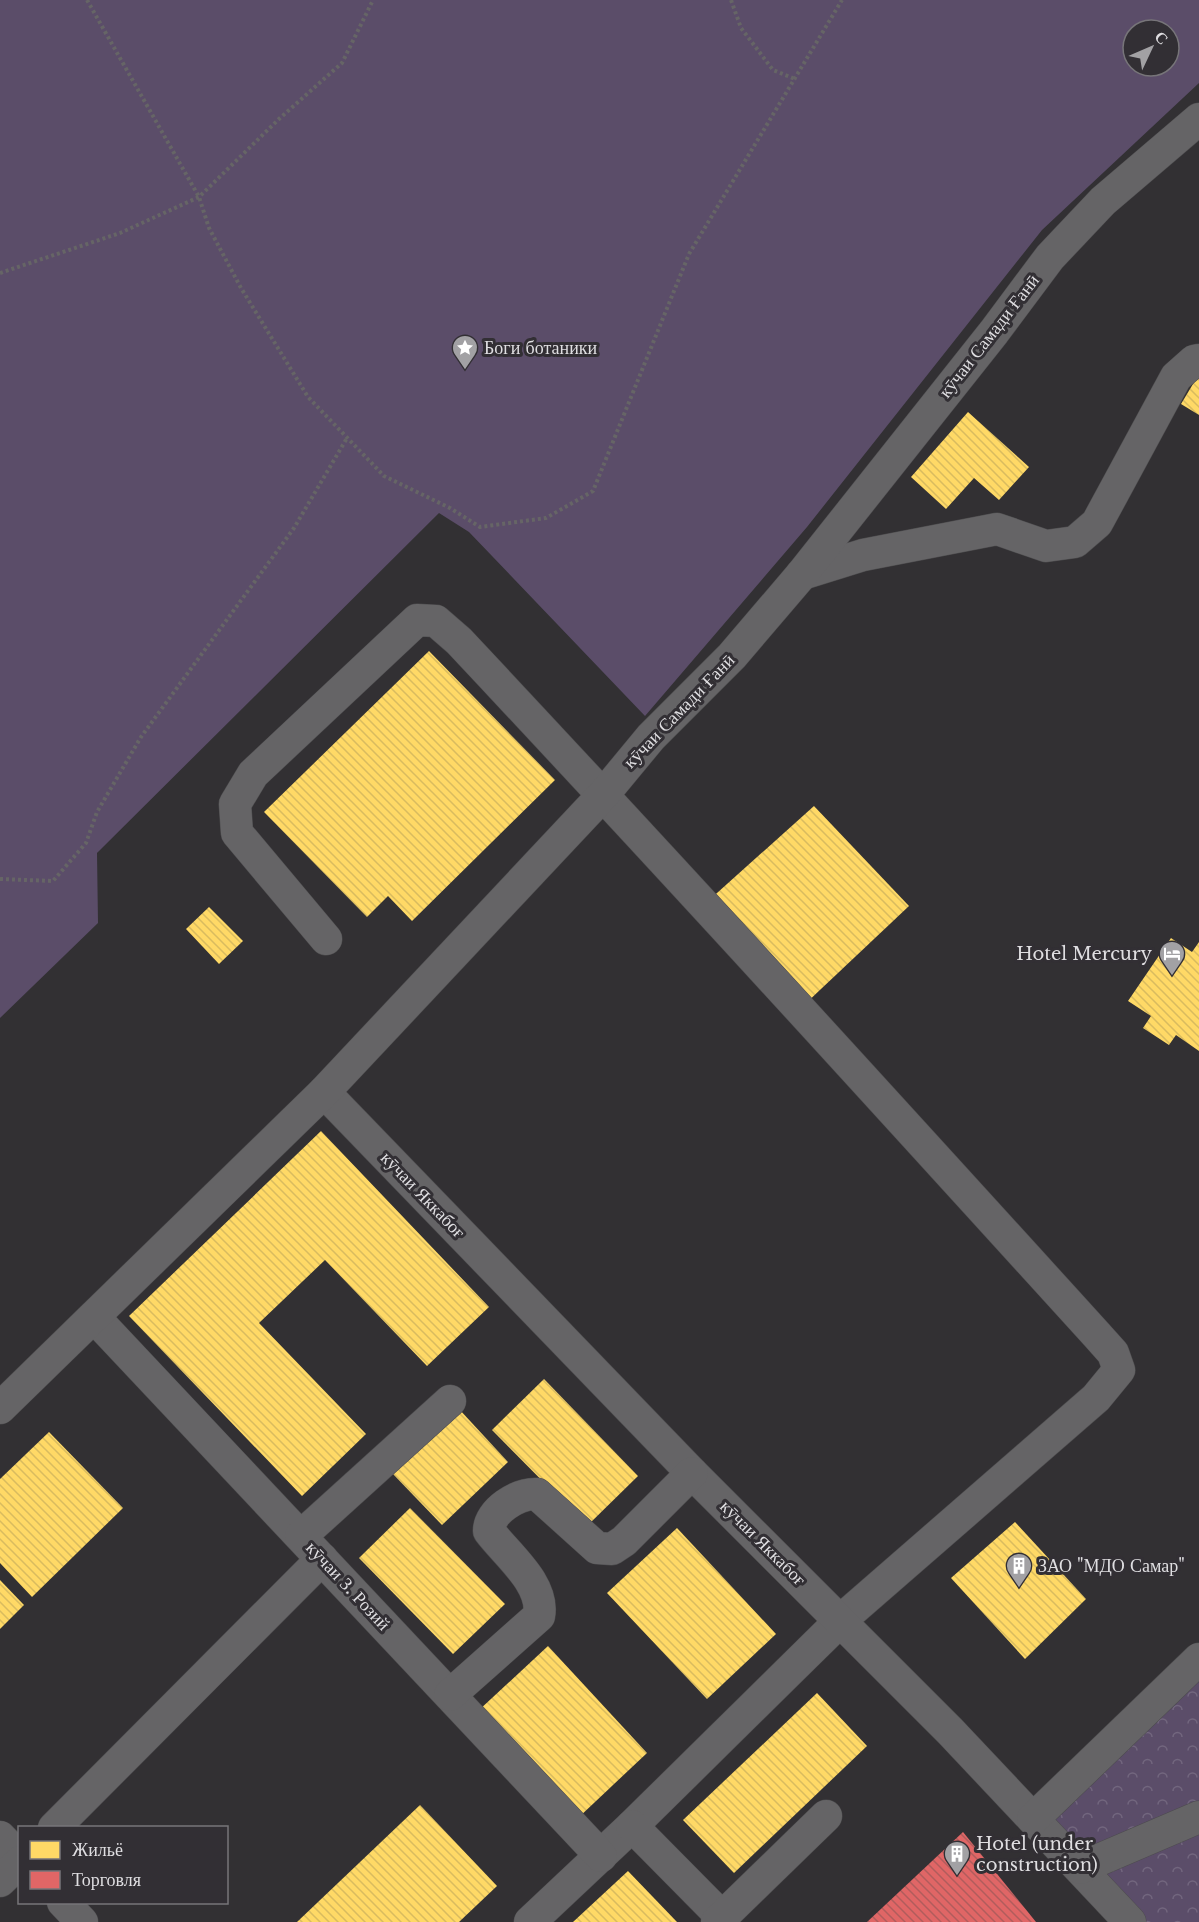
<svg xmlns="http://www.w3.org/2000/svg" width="1199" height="1922" font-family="'Libre Baskerville',serif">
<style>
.park{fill:url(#park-crowns)}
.garden{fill:#5b4d69;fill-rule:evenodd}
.homes{fill:url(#homes-back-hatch)}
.shops{fill:url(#shops-back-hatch)}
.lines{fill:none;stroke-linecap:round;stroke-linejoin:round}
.minor-casing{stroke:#4d4c4e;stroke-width:33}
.path{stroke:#666566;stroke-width:4;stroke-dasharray:3 3;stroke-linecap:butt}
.minor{stroke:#656466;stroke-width:32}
.labels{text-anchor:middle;stroke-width:6;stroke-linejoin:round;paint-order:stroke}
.street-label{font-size:18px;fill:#dfdee1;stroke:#322f34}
.poi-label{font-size:18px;fill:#dfdee1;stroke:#322f34;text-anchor:start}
</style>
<defs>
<pattern id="park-crowns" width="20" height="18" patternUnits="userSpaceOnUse" patternTransform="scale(1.5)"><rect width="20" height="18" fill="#5b4d69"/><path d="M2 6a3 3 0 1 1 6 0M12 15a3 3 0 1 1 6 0" fill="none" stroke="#72667e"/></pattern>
<pattern id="homes-back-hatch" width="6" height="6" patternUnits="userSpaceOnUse" patternTransform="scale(1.5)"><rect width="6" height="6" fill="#ffd966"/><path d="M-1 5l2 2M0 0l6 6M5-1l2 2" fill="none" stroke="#d9bb5f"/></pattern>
<pattern id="shops-back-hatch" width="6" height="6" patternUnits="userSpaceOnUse" patternTransform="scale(1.5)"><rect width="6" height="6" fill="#e06666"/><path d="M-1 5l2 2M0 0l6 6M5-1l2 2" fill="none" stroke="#b15c5c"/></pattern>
</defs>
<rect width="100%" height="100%" fill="#323033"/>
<polygon class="park" points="1199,1667 1199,1922 1129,1922 1033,1819"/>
<path class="garden" d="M0 0H1199V83L1042 230 807 527 645 716 469 532 439 513 97 853 98 923 0 1018ZM1133 30H1169V66H1133Z"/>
<g class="homes">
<polygon points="1199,374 1199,415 1181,404"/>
<polygon points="968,412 1029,467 999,500 974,478 946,509 911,477"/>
<polygon points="429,651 555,780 412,921 388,896 367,917 264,812"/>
<polygon points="814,806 909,906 803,1006 707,902"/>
<polygon points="209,907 243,941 219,964 186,929"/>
<polygon points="1171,938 1192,952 1199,942 1199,1051 1176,1035 1169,1045 1143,1028 1151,1016 1128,1001"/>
<polygon points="321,1131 489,1307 427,1366 325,1260 259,1323 366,1434 302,1496 129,1316"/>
<polygon points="544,1379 638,1476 587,1526 492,1430"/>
<polygon points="459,1409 508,1462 442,1525 392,1473"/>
<polygon points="49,1432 123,1508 32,1597 0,1563 0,1479"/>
<polygon points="410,1508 505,1604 453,1654 359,1558"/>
<polygon points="1015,1522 1086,1599 1025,1659 951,1578"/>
<polygon points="677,1528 776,1634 707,1699 607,1593"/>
<polygon points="0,1580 24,1605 0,1629"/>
<polygon points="548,1646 647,1753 578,1818 478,1711"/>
<polygon points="817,1693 867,1746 734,1873 683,1820"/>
<polygon points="420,1805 497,1886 459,1922 297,1922"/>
<polygon points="628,1871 677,1922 573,1922"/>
</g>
<polygon class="shops" points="963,1832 1036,1922 867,1922"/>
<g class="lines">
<defs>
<g id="minor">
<polyline points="802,574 863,555 997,529 1046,546 1075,542 1097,523 1176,377 1194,361 1199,360"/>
<path d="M326 939 237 833 235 804 253 774 417 620 436 621 459 641C674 870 885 1102 1096 1334L1113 1353 1119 1370 1096 1398 841 1620 632 1826 530 1922"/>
<polyline points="324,1092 692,1473 950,1731 1130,1922"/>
<polyline points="94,1317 601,1856"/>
<polyline points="0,1408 324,1092 603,795 651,737 732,656 802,574 994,332 1050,257 1103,201 1199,119"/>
<polyline points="301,1536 450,1401"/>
<path d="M450 1695 539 1616C545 1584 507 1555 489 1531 489 1511 518 1493 537 1494L597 1548 612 1549 624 1541 692 1473"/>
<polyline points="1033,1819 1199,1659"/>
<polyline points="632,1826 722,1917"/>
<polyline points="54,1828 322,1559"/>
<polyline points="0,1837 20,1858"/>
<polyline points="1080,1868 1199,1817"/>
<polyline points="0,1881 20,1862"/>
<polyline points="63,1902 82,1922"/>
<polyline points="717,1922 826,1816"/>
</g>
</defs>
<use href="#minor" class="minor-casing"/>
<g class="path">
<polyline points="87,0 199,197 209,228 241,288 308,397 384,476 450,508 480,527 546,518 593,491 689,254 842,0"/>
<polyline points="731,0 741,28 773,70 795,79"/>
<polyline points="0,273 120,233 199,197 280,118 342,63 373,0"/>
<polyline points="0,879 53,881 86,843 97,812 141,737 294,528 347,438"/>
</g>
<use href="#minor" class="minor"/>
</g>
<defs>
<symbol id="sight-pin" viewBox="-11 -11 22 30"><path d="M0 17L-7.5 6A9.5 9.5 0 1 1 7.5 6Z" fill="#a2a1a4" stroke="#322f34"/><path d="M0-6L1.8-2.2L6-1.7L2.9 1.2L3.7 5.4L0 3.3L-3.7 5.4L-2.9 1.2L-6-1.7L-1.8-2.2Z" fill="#fff"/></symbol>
<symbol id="hotel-pin" viewBox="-11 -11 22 30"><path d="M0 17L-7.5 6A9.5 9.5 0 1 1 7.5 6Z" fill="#a2a1a4" stroke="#322f34"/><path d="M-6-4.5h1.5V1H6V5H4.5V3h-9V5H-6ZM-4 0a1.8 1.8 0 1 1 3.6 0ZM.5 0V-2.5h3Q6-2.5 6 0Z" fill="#fff"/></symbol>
<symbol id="building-pin" viewBox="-11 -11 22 30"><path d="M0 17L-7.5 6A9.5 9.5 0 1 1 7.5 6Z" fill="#a2a1a4" stroke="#322f34"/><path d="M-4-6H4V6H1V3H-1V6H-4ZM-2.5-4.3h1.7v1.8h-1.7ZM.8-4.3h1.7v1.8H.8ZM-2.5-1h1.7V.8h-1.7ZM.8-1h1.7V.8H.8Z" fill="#fff"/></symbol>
</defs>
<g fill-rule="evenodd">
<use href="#sight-pin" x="450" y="333" width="30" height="40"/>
<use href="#hotel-pin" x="1157" y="939" width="30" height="40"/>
<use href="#building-pin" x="1004" y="1551" width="30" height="40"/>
<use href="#building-pin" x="942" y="1839" width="30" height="40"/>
</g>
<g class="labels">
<g class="street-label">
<text transform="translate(989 336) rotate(-52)" y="6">кӯчаи Самади Ғанӣ</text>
<text transform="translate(679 711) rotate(-46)" y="6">кӯчаи Самади Ғанӣ</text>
<text transform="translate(423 1195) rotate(46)" y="6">кӯчаи Яккабоғ</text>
<text transform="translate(763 1543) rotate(45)" y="6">кӯчаи Яккабоғ</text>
<text transform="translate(348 1586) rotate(47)" y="6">кӯчаи З. Розий</text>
</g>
<g class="poi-label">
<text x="484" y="354">Боги ботаники</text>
<text x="1152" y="960" text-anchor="end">Hotel Mercury</text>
<text x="1038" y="1572">ЗАО "МДО Самар"</text>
<text x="976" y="1850">Hotel (under<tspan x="976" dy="21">construction)</tspan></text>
</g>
</g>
<rect x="18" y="1826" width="210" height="78" fill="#322f34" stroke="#777579" stroke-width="1.5"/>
<rect x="30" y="1841" width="30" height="18" fill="#ffd966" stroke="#777579" stroke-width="1.5"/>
<text x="72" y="1856" font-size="18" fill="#dfdee1">Жильё</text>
<rect x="30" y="1871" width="30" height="18" fill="#e06666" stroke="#777579" stroke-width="1.5"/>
<text x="72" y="1886" font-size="18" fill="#dfdee1">Торговля</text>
<g transform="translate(1151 48) rotate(46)"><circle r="28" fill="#322f34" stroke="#777579" stroke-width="1.5"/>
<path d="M0-4.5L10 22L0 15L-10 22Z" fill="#a2a1a4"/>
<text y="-9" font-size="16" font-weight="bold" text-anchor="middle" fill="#dfdee1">С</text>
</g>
</svg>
